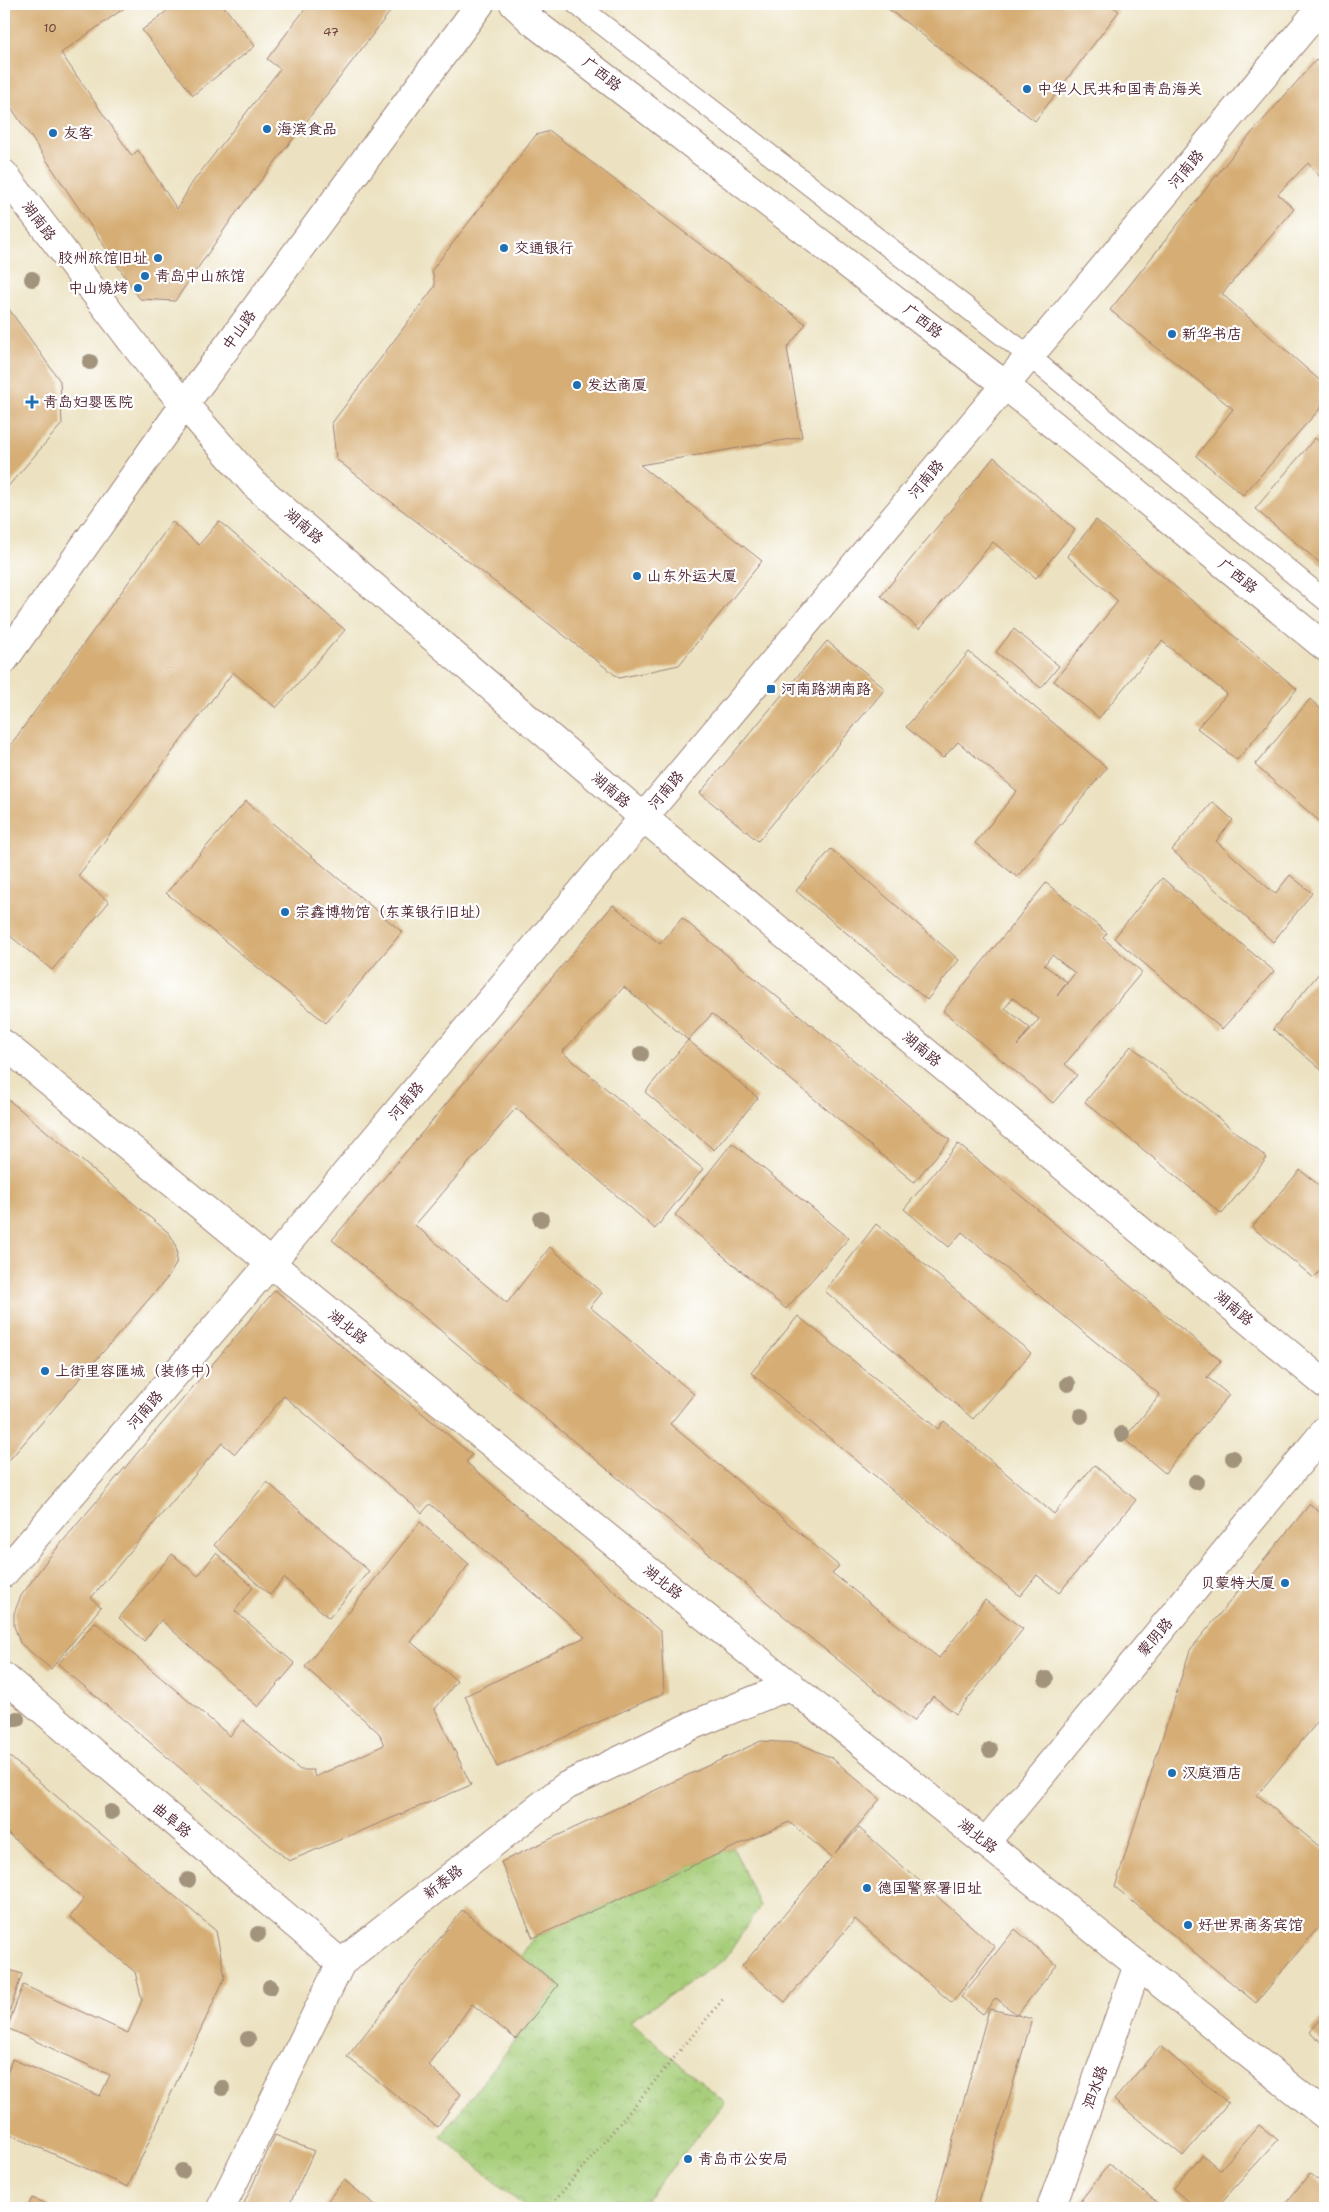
<svg xmlns="http://www.w3.org/2000/svg" width="1329" height="2212" font-family="'Shantell Sans','LXGW WenKai TC',sans-serif">
<style>
.park{fill:url(#park-crowns);stroke:#787652}
.building{fill:#d6ad75;fill-rule:evenodd}
.lines{fill:none;stroke-linecap:round;stroke-linejoin:round}
.service-casing{stroke:#9b8076;stroke-width:22}
.pedestrian-casing{stroke:#9b8076;stroke-width:30}
.minor-casing{stroke:#9b8076;stroke-width:30}
.tertiary-casing{stroke:#9b8076;stroke-width:30}
.secondary-casing{stroke:#9b8076;stroke-width:30}
.path{stroke:#9b8076;stroke-width:3;stroke-dasharray:1 4;stroke-linecap:butt}
.service{stroke:#fff;stroke-width:20}
.pedestrian{stroke:#fff;stroke-width:28}
.minor{stroke:#fff;stroke-width:28}
.tertiary{stroke:#fff;stroke-width:28}
.secondary{stroke:#fff;stroke-width:28}
.tree{fill:#a2937b}
.poi-dot{fill:#1f6fb2;stroke:#fff;stroke-width:2}
.labels{text-anchor:middle;stroke-width:4.5;stroke-linejoin:round;paint-order:stroke}
.number-label{font-size:12px;fill:#6d423e}
.street-label{font-size:15px;fill:#4a1f2b;stroke:#fff}
.poi-label{font-size:15px;fill:#4a1f2b;stroke:#fff;text-anchor:start}
</style>
<defs>
<pattern id="park-crowns" width="20" height="18" patternUnits="userSpaceOnUse" patternTransform="scale(1.25)"><rect width="20" height="18" fill="#a6cd78"/><path d="M2 6a3 3 0 1 1 6 0M12 15a3 3 0 1 1 6 0" fill="none" stroke="#90b068"/></pattern>
</defs>
<rect width="100%" height="100%" fill="#fff"/>
<filter id="ink" filterUnits="userSpaceOnUse"><feTurbulence type="fractalNoise" baseFrequency=".02" numOctaves="2"/><feDisplacementMap in="SourceGraphic" scale="10" xChannelSelector="R" yChannelSelector="G"/><feConvolveMatrix kernelMatrix="1 2 1 2 8 2 1 2 1" color-interpolation-filters="sRGB"/></filter>
<filter id="wash" filterUnits="userSpaceOnUse"><feTurbulence type="fractalNoise" baseFrequency=".0096" numOctaves="4" result="noise"/><feDisplacementMap in="SourceGraphic" scale="20" xChannelSelector="R" yChannelSelector="G"/><feGaussianBlur stdDeviation="1.12" result="paint"/><feColorMatrix in="noise" values="0 0 0 0 0 0 0 0 0 0 0 0 0 0 0 0 0 1.4 0 .05"/><feComposite in="paint" operator="in"/></filter>
<g filter="url(#wash)">
<rect width="100%" height="100%" fill="#ece2c1"/>
<polygon class="park" points="733,1847 760,1906 725,1959 630,2021 725,2103 639,2208 526,2208 441,2136 558,1985 521,1956 533,1938"/>
<g id="blocks">
<g class="building">
<polygon points="4,4 130,4 61,53 132,156 138,150 177,209 192,183 280,69 267,59 309,4 396,4 233,217 175,301 140,299 4,97"/>
<polygon points="176,4 222,4 255,46 193,95 142,30"/>
<polygon points="882,4 1109,4 1119,11 1035,121"/>
<polygon points="1316,60 1325,71 1325,183 1308,163 1278,194 1294,209 1222,294 1325,385 1325,403 1243,495 1196,456 1233,409 1110,310 1235,152"/>
<polygon points="550,131 806,324 787,348 802,437 640,465 762,561 679,665 619,678 336,459 332,423 435,286 432,270 536,135"/>
<polygon points="4,302 60,381 62,424 4,491"/>
<polygon points="1315,438 1325,446 1325,567 1255,509"/>
<polygon points="994,457 1075,530 1036,578 993,542 919,629 881,596"/>
<polygon points="1096,520 1297,689 1237,760 1197,728 1227,694 1162,641 1099,718 1054,681 1118,601 1067,556"/>
<polygon points="219,521 345,630 276,708 233,672 78,876 109,902 52,970 4,931 4,754 172,522 199,545"/>
<polygon points="1014,629 1059,666 1041,688 996,652"/>
<polygon points="827,641 885,689 758,841 700,793"/>
<polygon points="969,652 1107,768 1017,877 975,843 1017,791 958,742 943,758 906,727"/>
<polygon points="1310,699 1325,713 1325,826 1255,765"/>
<polygon points="246,801 402,932 326,1023 166,893"/>
<polygon points="1213,802 1233,820 1216,841 1275,894 1290,875 1312,893 1273,942 1172,850"/>
<polygon points="831,849 959,960 927,1000 796,891"/>
<polygon points="1162,878 1274,971 1222,1029 1114,938"/>
<path d="M1046 883 1107 933 1103 938 1142 972 1065 1064 1077 1075 1053 1103 943 1011ZM1052 955 1075 973 1057 996 1067 982 1044 965ZM1013 998 1039 1019 1017 1046 1030 1028 1005 1008Z"/>
<polygon points="613,905 660,944 682,918 950,1140 914,1182 712,1014 688,1040 624,987 562,1052 703,1169 655,1229 516,1108 415,1225 507,1303 550,1247 602,1293 590,1307 694,1394 670,1424 839,1566 832,1573 939,1658 985,1600 1023,1629 956,1714 933,1696 914,1721 792,1623 332,1240"/>
<polygon points="1325,966 1325,1073 1273,1029"/>
<polygon points="688,1040 758,1098 714,1150 645,1092"/>
<polygon points="1131,1046 1267,1158 1222,1214 1085,1102"/>
<polygon points="4,1096 169,1233 174,1241 177,1251 176,1264 169,1276 4,1466"/>
<polygon points="732,1143 849,1238 786,1309 675,1215"/>
<polygon points="958,1144 1221,1361 1207,1377 1229,1395 1165,1473 1124,1439 1160,1395 962,1232 949,1247 904,1209"/>
<polygon points="1300,1170 1325,1190 1325,1264 1314,1278 1252,1227"/>
<polygon points="876,1224 1031,1353 973,1419 825,1291"/>
<polygon points="275,1290 472,1455 466,1462 661,1632 664,1693 497,1767 465,1696 585,1637 430,1504 422,1513 284,1396 235,1454 222,1443 91,1598 101,1607 51,1669 20,1643 14,1626 14,1613 21,1596 47,1560"/>
<polygon points="798,1316 938,1429 944,1421 1054,1514 1094,1465 1136,1500 1059,1593 1037,1575 1020,1596 751,1373"/>
<polygon points="267,1482 369,1571 329,1618 284,1578 270,1595 214,1545"/>
<polygon points="1310,1504 1325,1517 1325,1713 1257,1795 1325,1851 1325,1919 1256,2003 1115,1887 1190,1650"/>
<polygon points="420,1522 469,1564 411,1642 457,1681 435,1709 471,1785 289,1861 58,1664 95,1622 230,1736 243,1720 300,1770 313,1770 315,1777 384,1745 379,1733 305,1667"/>
<polygon points="216,1553 253,1587 235,1611 295,1664 258,1707 161,1620 144,1641 119,1618 172,1554 198,1576"/>
<polygon points="761,1741 798,1743 832,1758 880,1799 835,1853 859,1828 995,1947 952,2003 855,1919 785,2002 742,1966 832,1857 789,1822 533,1938 501,1862"/>
<polygon points="4,1752 216,1931 225,1977 128,2187 4,2132 4,2082 12,2059 100,2096 110,2075 7,2028 23,1985 128,2033 142,2000 135,1972 70,1917 84,1899 4,1830"/>
<polygon points="462,1910 558,1985 516,2039 472,2004 428,2065 461,2094 437,2127 347,2057"/>
<polygon points="1015,1929 1057,1965 1017,2015 1032,2019 977,2208 934,2208 989,2009 1017,2015 996,1998 983,2014 961,1997"/>
<polygon points="4,1968 22,1974 4,2028"/>
<polygon points="1325,2014 1325,2045 1310,2032"/>
<polygon points="1160,2046 1228,2103 1183,2156 1114,2100"/>
<polygon points="1259,2125 1278,2140 1216,2208 1196,2208 1173,2189 1203,2155 1220,2170"/>
<polygon points="275,2135 314,2151 288,2208 242,2208"/>
<polygon points="1109,2164 1164,2208 1075,2208"/>
<polygon points="1310,2173 1325,2186 1325,2208 1282,2208"/>
<polygon points="344,2180 379,2208 322,2208"/>
<polygon points="32,2198 55,2208 27,2208"/>
</g>
</g>
</g>
<g filter="url(#ink)">
<use href="#blocks" fill-opacity="0" stroke="#9b8076" stroke-width="1"/>
<g class="lines">
<defs>
<polyline id="service" points="576,4 1029,356 1325,600"/>
<polyline id="pedestrian" points="4,660 184,405 480,4"/>
<g id="minor">
<path d="M4 1044C441 1405 882 1761 1325 2115"/>
<polyline points="4,1677 341,1963"/>
<polyline points="985,1843 1325,1431"/>
<polyline points="221,2208 341,1963 566,1786 693,1725 791,1685"/>
<polyline points="1051,2208 1138,1965"/>
</g>
<g id="tertiary">
<polyline points="4,174 150,365 255,485 643,817 1325,1384"/>
<polyline points="4,1573 270,1264 1324,4"/>
</g>
<polyline id="secondary" points="514,4 533,22 1005,385 1325,647"/>
</defs>
<use href="#service" class="service-casing"/>
<use href="#pedestrian" class="pedestrian-casing"/>
<use href="#minor" class="minor-casing"/>
<use href="#tertiary" class="tertiary-casing"/>
<use href="#secondary" class="secondary-casing"/>
<polyline class="path" points="549,2208 724,1998"/>
<use href="#service" class="service"/>
<use href="#pedestrian" class="pedestrian"/>
<use href="#minor" class="minor"/>
<use href="#tertiary" class="tertiary"/>
<use href="#secondary" class="secondary"/>
</g>
<g class="tree">
<circle cx="32" cy="279" r="8"/>
<circle cx="90" cy="362" r="8"/>
<circle cx="641" cy="1054" r="8"/>
<circle cx="541" cy="1219" r="8"/>
<circle cx="1068" cy="1384" r="8"/>
<circle cx="1081" cy="1416" r="8"/>
<circle cx="1122" cy="1434" r="8"/>
<circle cx="1233" cy="1458" r="8"/>
<circle cx="1196" cy="1482" r="8"/>
<circle cx="1046" cy="1679" r="8"/>
<circle cx="17" cy="1719" r="8"/>
<circle cx="990" cy="1750" r="8"/>
<circle cx="111" cy="1812" r="8"/>
<circle cx="188" cy="1880" r="8"/>
<circle cx="258" cy="1934" r="8"/>
<circle cx="270" cy="1987" r="8"/>
<circle cx="248" cy="2039" r="8"/>
<circle cx="222" cy="2088" r="8"/>
<circle cx="182" cy="2171" r="8"/>
</g>
</g>
<g class="poi-dot">
<circle cx="1027" cy="89" r="5"/>
<circle cx="267" cy="129" r="5"/>
<circle cx="53" cy="133" r="5"/>
<circle cx="504" cy="248" r="5"/>
<circle cx="158" cy="258" r="5"/>
<circle cx="145" cy="276" r="5"/>
<circle cx="138" cy="288" r="5"/>
<circle cx="1172" cy="334" r="5"/>
<circle cx="577" cy="385" r="5"/>
<path d="M29.5 394.5h5v5h5v5h-5v5h-5v-5h-5v-5h5z"/>
<circle cx="637" cy="576" r="5"/>
<rect x="766" y="684" width="10" height="10" rx="2.5"/>
<circle cx="285" cy="912" r="5"/>
<circle cx="45" cy="1371" r="5"/>
<circle cx="1285" cy="1583" r="5"/>
<circle cx="1172" cy="1773" r="5"/>
<circle cx="867" cy="1888" r="5"/>
<circle cx="1188" cy="1925" r="5"/>
<circle cx="688" cy="2159" r="5"/>
</g>
<g class="labels">
<g class="number-label">
<text x="50" y="32">10</text>
<text x="331" y="36">47</text>
</g>
<g class="street-label">
<text transform="translate(602 74) rotate(38)" y="5">广西路</text>
<text transform="translate(1186 169) rotate(-50)" y="5">河南路</text>
<text transform="translate(39 221) rotate(53)" y="5">湖南路</text>
<text transform="translate(923 321) rotate(38)" y="5">广西路</text>
<text transform="translate(239 330) rotate(-54)" y="5">中山路</text>
<text transform="translate(926 479) rotate(-50)" y="5">河南路</text>
<text transform="translate(304 526) rotate(41)" y="5">湖南路</text>
<text transform="translate(1238 576) rotate(39)" y="5">广西路</text>
<text transform="translate(611 790) rotate(41)" y="5">湖南路</text>
<text transform="translate(666 790) rotate(-50)" y="5">河南路</text>
<text transform="translate(922 1049) rotate(40)" y="5">湖南路</text>
<text transform="translate(406 1101) rotate(-50)" y="5">河南路</text>
<text transform="translate(1234 1308) rotate(40)" y="5">湖南路</text>
<text transform="translate(348 1327) rotate(39)" y="5">湖北路</text>
<text transform="translate(145 1410) rotate(-49)" y="5">河南路</text>
<text transform="translate(663 1582) rotate(39)" y="5">湖北路</text>
<text transform="translate(1155 1637) rotate(-50)" y="5">蒙阴路</text>
<text transform="translate(172 1820) rotate(40)" y="5">曲阜路</text>
<text transform="translate(978 1836) rotate(39)" y="5">湖北路</text>
<text transform="translate(443 1882) rotate(-38)" y="5">新泰路</text>
<text transform="translate(1095 2087) rotate(-70)" y="5">泗水路</text>
</g>
<g class="poi-label">
<text x="1037" y="94">中华人民共和国青岛海关</text>
<text x="277" y="134">海滨食品</text>
<text x="63" y="138">友客</text>
<text x="514" y="253">交通银行</text>
<text x="148" y="263" text-anchor="end">胶州旅馆旧址</text>
<text x="155" y="281">青岛中山旅馆</text>
<text x="128" y="293" text-anchor="end">中山燒烤</text>
<text x="1182" y="339">新华书店</text>
<text x="587" y="390">发达商厦</text>
<text x="43" y="407">青岛妇婴医院</text>
<text x="647" y="581">山东外运大厦</text>
<text x="781" y="694">河南路湖南路</text>
<text x="295" y="917">宗鑫博物馆（东莱银行旧址）</text>
<text x="55" y="1376">上街里容匯城（装修中）</text>
<text x="1275" y="1588" text-anchor="end">贝蒙特大厦</text>
<text x="1182" y="1778">汉庭酒店</text>
<text x="877" y="1893">德国警察署旧址</text>
<text x="1198" y="1930">好世界商务宾馆</text>
<text x="698" y="2164">青岛市公安局</text>
</g>
</g>
<rect width="1329" height="2212" fill="none" stroke="#fff" stroke-width="20"/>
</svg>
